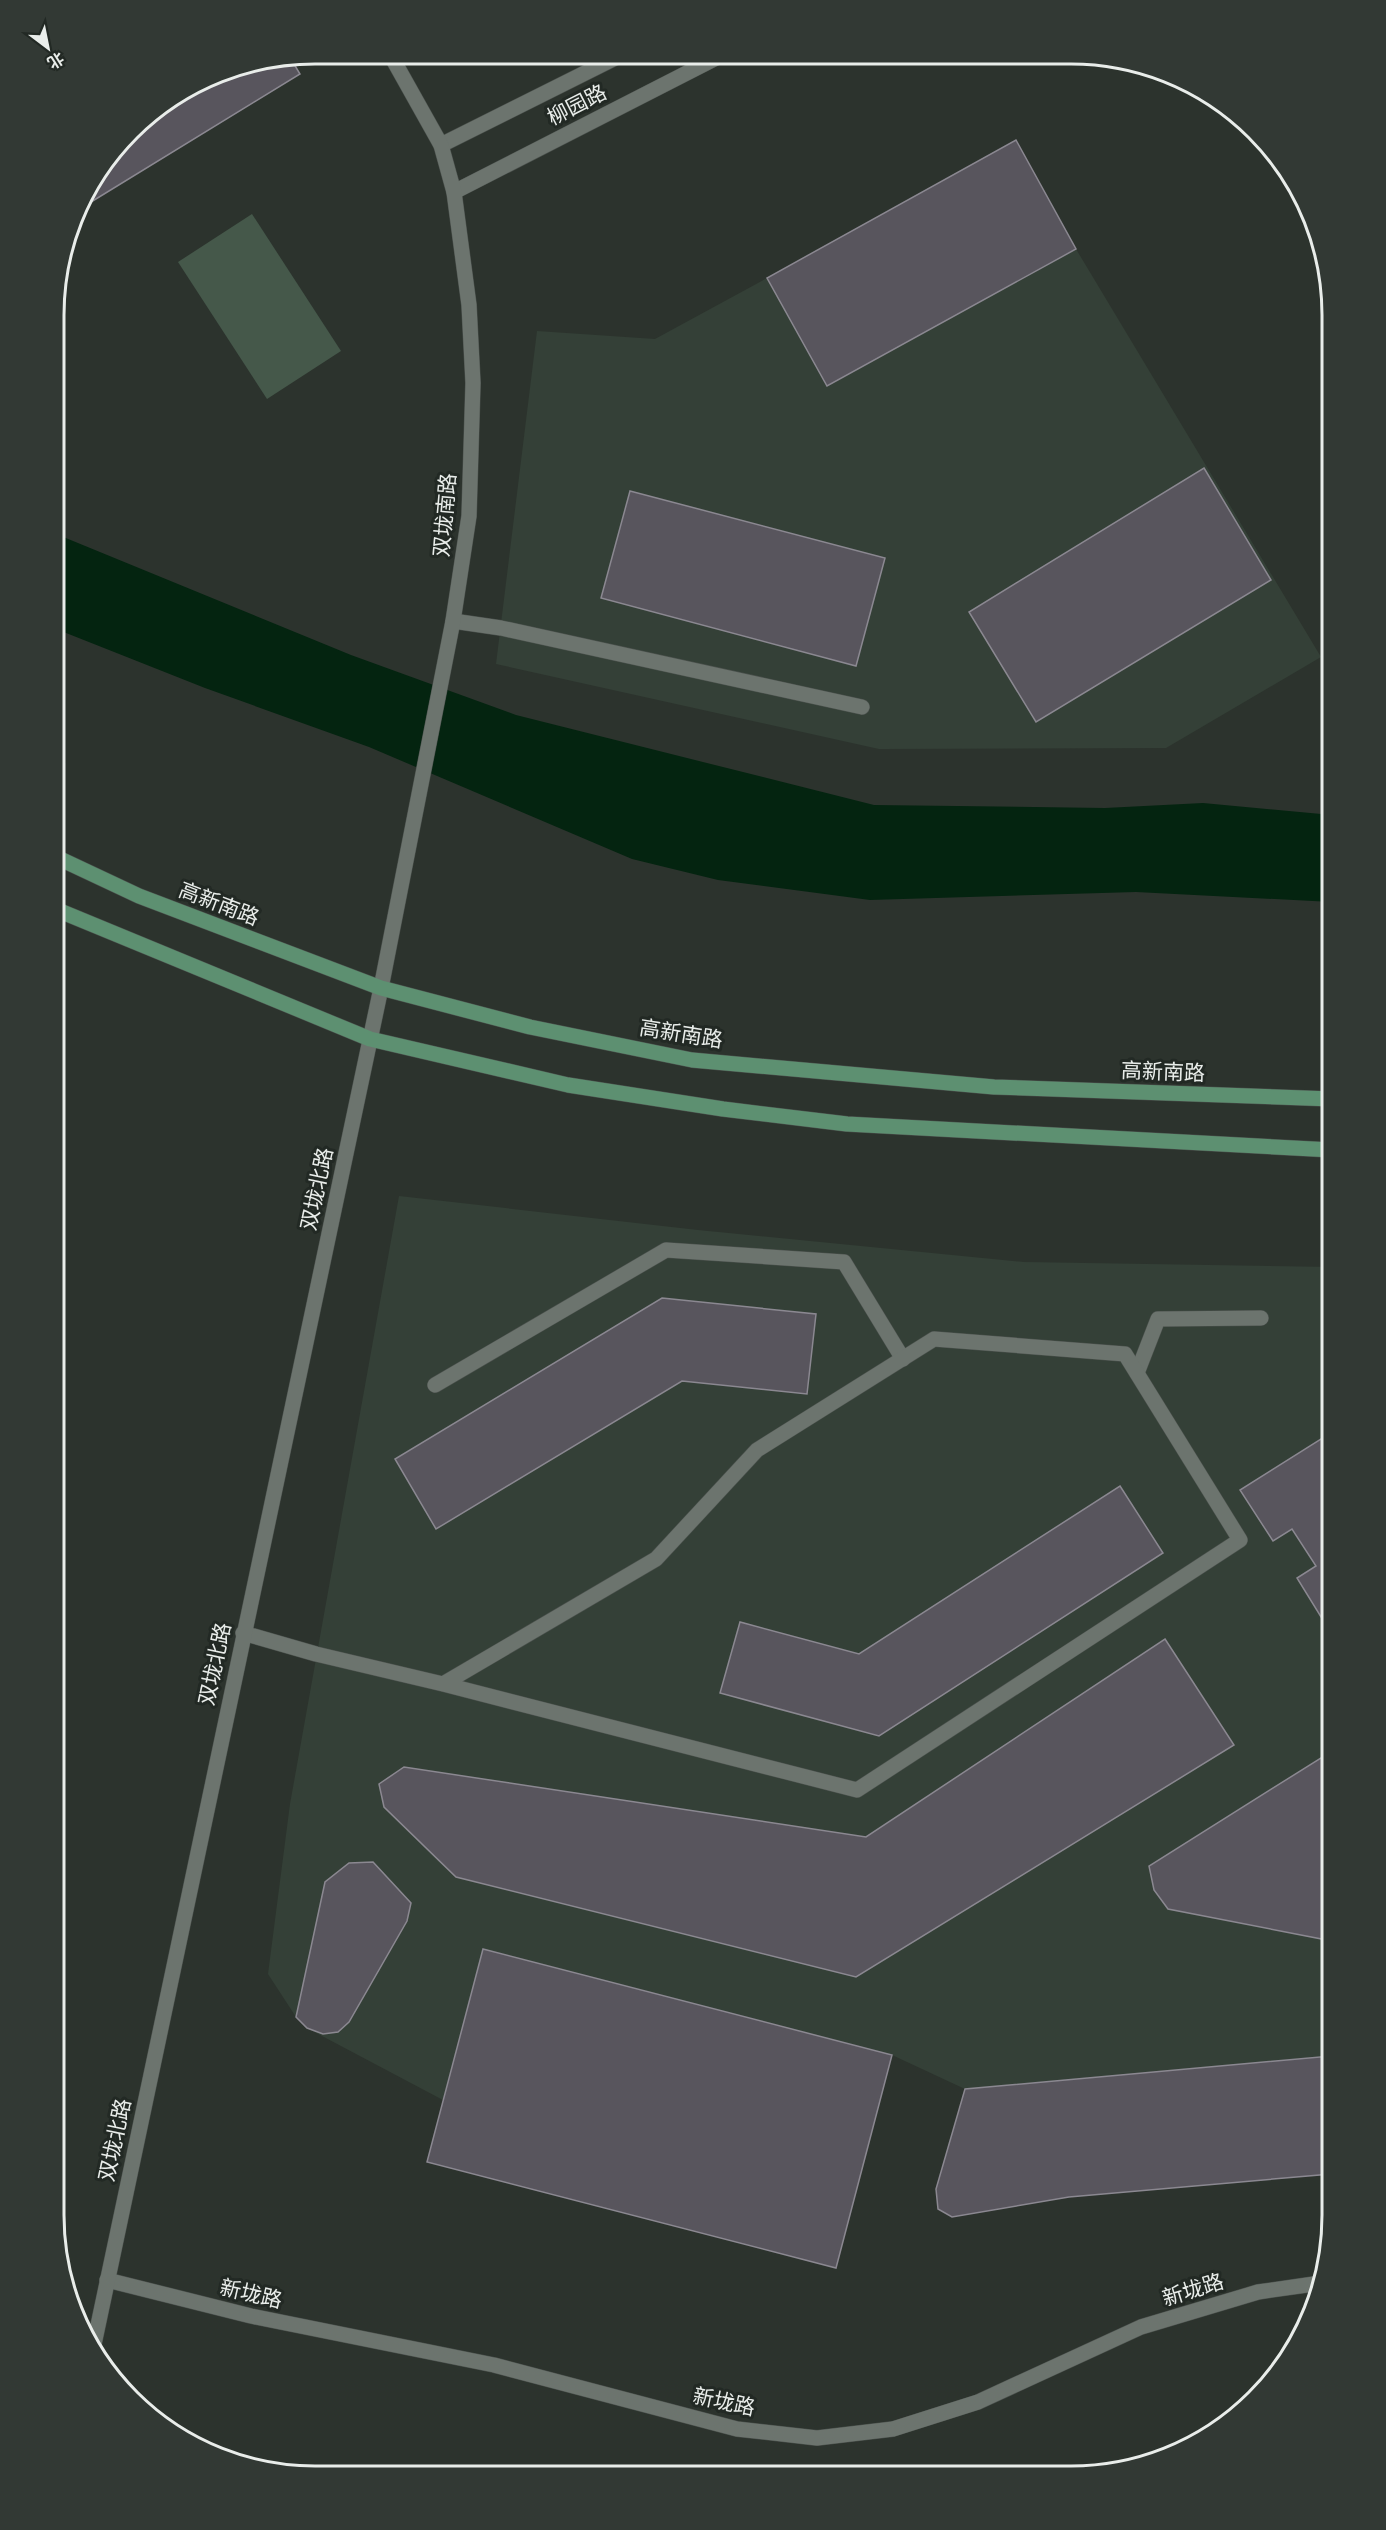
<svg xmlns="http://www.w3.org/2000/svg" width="1386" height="2530" font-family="Barlow,'Noto Sans SC',sans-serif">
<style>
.built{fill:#344037}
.green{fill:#45584a}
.water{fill:#042410}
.building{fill:#58555d;stroke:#8b8891;stroke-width:1.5}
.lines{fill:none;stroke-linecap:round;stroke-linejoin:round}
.service-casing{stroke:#4b514d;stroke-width:16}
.minor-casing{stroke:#4b514d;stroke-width:16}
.tertiary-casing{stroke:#4b514d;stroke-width:16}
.secondary-casing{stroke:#4b514d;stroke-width:16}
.service{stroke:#6c746e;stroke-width:15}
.minor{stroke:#6c746e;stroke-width:15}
.tertiary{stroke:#6c746e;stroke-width:15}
.secondary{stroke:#5d9071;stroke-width:15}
.labels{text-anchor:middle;stroke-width:6;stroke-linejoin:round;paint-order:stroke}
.street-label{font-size:21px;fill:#e9edea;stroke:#222924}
.rim{fill:none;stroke:#e9edea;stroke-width:3}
</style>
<rect width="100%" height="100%" fill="#2c332d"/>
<g class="built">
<polygon points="1076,249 1321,657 1166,748 879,749 496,664 537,331 655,339 767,278 828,386"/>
<polygon points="399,1196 698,1230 1024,1262 1332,1267 1331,2056 965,2089 892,2055 483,1949 443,2100 307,2028 296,2017 268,1974 290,1804"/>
</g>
<polygon class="green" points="252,214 341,351 267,399 178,262"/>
<polygon class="water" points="56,534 351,655 516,715 874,805 1105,808 1203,803 1332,815 1332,902 1136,892 870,900 718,880 632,859 369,747 205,688 56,629"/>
<g class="building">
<polygon points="291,59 300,74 78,210 81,200 143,119 216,74"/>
<polygon points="1016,140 1076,249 827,386 767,278"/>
<polygon points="1204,468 1271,580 1036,722 969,612"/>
<polygon points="630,491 885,558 856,666 601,598"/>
<polygon points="662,1298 816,1314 807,1394 682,1381 436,1529 395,1459"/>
<polygon points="1332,1432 1332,1622 1326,1625 1297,1578 1316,1566 1292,1529 1273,1541 1240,1490"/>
<polygon points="1120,1486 1163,1553 879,1736 720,1693 740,1622 859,1654"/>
<polygon points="1165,1639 1234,1745 856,1977 456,1877 384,1807 379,1784 404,1767 866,1837"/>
<polygon points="1332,1751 1332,1941 1168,1909 1154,1890 1149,1866"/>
<polygon points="373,1862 411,1903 407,1921 349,2022 338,2032 323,2034 307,2028 296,2017 325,1882 349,1863"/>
<polygon points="483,1949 892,2055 836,2268 427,2162"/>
<polygon points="1331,2056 1331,2174 1069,2197 952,2217 938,2209 936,2189 965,2089"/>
</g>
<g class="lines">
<defs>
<g id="service">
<polyline points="453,621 501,628 862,707"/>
<polyline points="1137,1373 1158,1319 1261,1318"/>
<polyline points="435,1385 666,1250 844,1262 903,1359"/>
<polyline points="243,1633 316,1654 443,1684 857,1790 1240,1540 1125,1354 934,1339 757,1450 656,1559 443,1684"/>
</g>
<polyline id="minor" points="107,2280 251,2316 494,2365 737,2429 817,2438 893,2429 978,2402 1141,2327 1258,2292 1321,2283"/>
<g id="tertiary">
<polyline points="441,145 619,56"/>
<polyline points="454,192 720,56"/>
<polyline points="93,2349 381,988 453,621 469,516 473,383 469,305 454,192 441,145 390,54"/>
</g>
<g id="secondary">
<polyline points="56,857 139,896 381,988 530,1027 692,1060 994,1087 1332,1099"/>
<polyline points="55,909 370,1039 568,1085 723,1109 847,1124 1332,1150"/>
</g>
</defs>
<use href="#service" class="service-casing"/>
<use href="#minor" class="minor-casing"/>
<use href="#tertiary" class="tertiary-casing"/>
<use href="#secondary" class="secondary-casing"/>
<use href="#service" class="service"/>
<use href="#minor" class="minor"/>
<use href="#tertiary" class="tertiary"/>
<use href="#secondary" class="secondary"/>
</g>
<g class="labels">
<g class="street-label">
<text transform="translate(577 105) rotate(-27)" y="7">柳园路</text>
<text transform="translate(445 515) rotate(-85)" y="7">双垅南路</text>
<text transform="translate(219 904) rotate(21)" y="7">高新南路</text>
<text transform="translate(681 1034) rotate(9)" y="7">高新南路</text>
<text transform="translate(1163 1072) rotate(2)" y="7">高新南路</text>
<text transform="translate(317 1189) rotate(-78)" y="7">双垅北路</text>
<text transform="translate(215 1664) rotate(-78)" y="7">双垅北路</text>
<text transform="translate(115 2140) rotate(-78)" y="7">双垅北路</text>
<text transform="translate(1193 2290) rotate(-17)" y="7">新垅路</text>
<text transform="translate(251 2294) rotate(13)" y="7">新垅路</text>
<text transform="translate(724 2402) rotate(12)" y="7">新垅路</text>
</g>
</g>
<path d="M0 0H1386V2530H0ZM315 64H1071A251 251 0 0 1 1322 315V2215A251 251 0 0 1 1071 2466H315A251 251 0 0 1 64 2215V315A251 251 0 0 1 315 64Z" fill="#323934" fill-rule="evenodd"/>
<path class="rim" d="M315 64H1071A251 251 0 0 1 1322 315V2215A251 251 0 0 1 1071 2466H315A251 251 0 0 1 64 2215V315A251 251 0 0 1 315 64Z"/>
<g transform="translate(48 48) rotate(148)" stroke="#222924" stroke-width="4.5" paint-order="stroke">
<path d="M0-4.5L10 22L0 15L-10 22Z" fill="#e9edea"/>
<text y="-9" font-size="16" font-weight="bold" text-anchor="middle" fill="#e9edea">北</text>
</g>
</svg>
